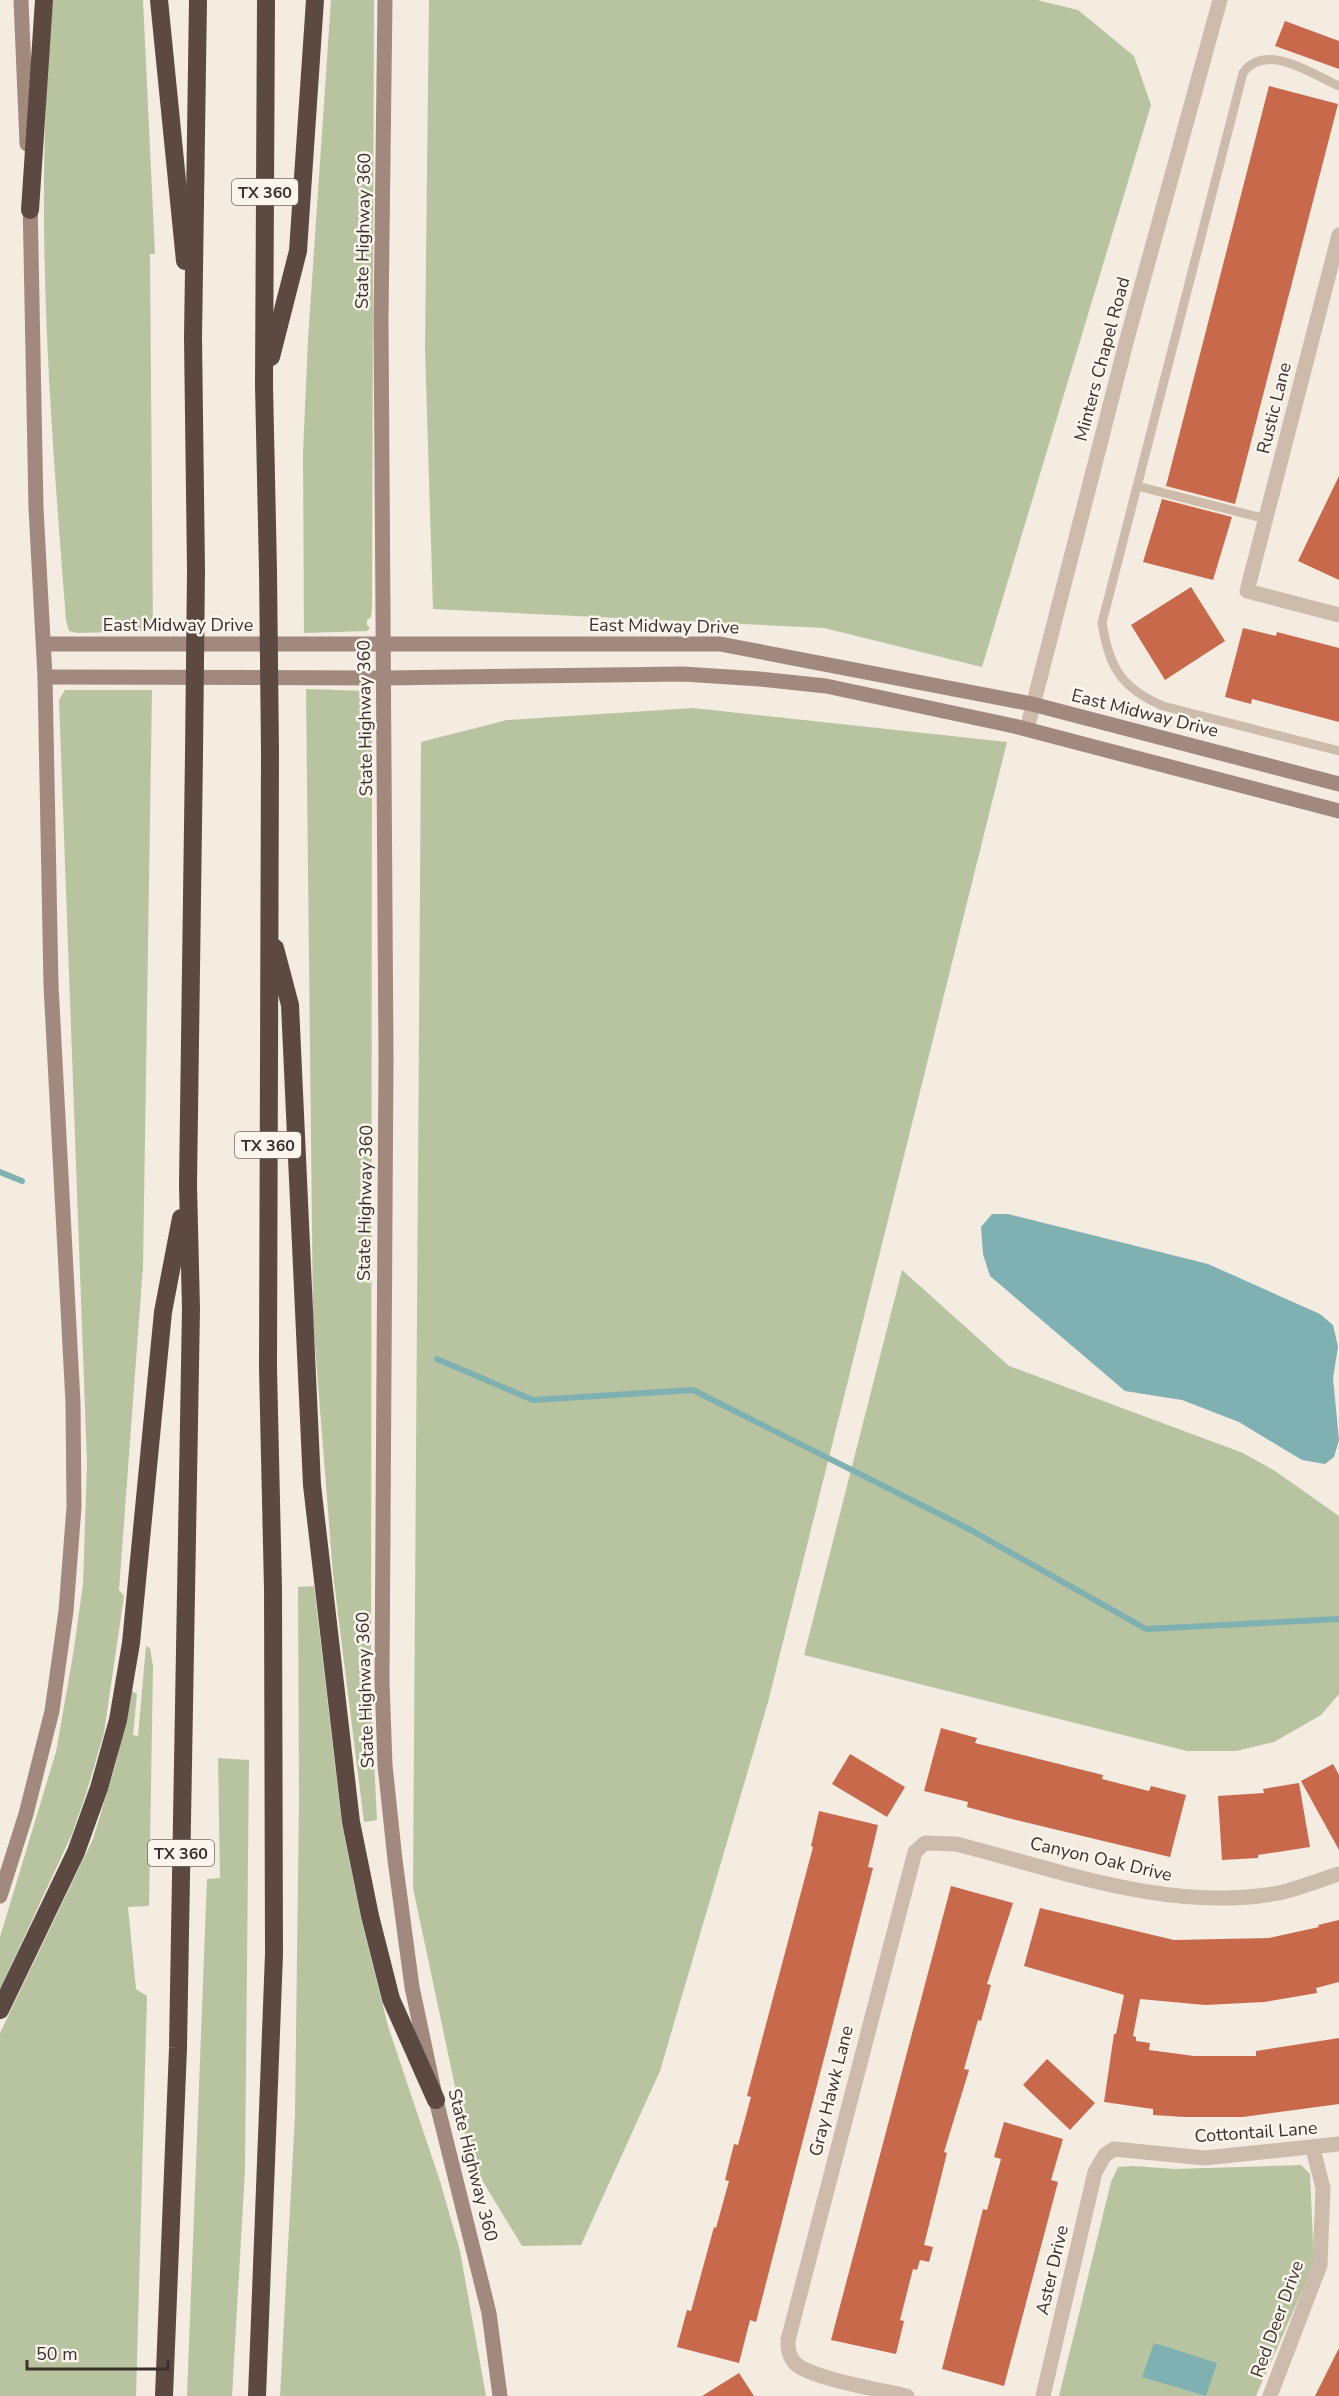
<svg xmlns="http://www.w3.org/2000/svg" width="1339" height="2396" font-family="'Nunito Sans',sans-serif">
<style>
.green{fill:#b8c4a0}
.water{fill:#7fb0b2}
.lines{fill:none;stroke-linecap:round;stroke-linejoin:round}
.stream{stroke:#7fb0b2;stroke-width:6}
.building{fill:#c8694b}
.lane{stroke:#cdbbac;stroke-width:9}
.street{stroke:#cdbbac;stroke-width:15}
.secondary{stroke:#a18a7d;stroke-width:15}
.highway{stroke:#5c4a42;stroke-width:18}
.highway-bridge{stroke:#5c4a42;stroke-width:18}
.labels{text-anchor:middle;stroke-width:5;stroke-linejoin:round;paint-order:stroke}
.shield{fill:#fbf5ee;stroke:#756b66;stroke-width:1.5}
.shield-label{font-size:16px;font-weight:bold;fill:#3b302b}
.street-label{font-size:18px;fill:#3b302b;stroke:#fbf5ee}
</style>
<rect width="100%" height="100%" fill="#f4ebe1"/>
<g class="green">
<path d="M53 0H143L155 254H150L153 631 77 633 69 631 66 620C50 414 33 207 53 0Z"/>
<polygon points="331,0 374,0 372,608 371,617 367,620 367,625 370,628 367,631 304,633 303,453 308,339"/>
<polygon points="429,0 1037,0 1078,10 1134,56 1151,105 982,667 824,628 433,609 425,348"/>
<polygon points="306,689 367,691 372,704 371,1701 377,1820 364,1822 333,1574 313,1321"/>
<polygon points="65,690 152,690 143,1266 119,1590 124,1596 104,1733 86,1794 72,1834 0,1989 0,1937 56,1752 73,1655 83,1584 87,1464 59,700"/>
<polygon points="693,708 1007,742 768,1702 660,2071 581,2245 522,2246 471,2162 413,1888 421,742 507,720"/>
<polygon points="902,1270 1009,1366 1243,1453 1275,1471 1339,1516 1339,1694 1321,1715 1274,1742 1236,1751 1187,1751 804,1655"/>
<polygon points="314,1586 342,1825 362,1923 388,2026 440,2181 460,2251 486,2396 280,2396 295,2115 299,1800 298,1587"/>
<polygon points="146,1646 150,1648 153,1666 149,1906 128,1907 136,1989 147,1996 136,2396 0,2396 0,2033 93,1839 116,1763 132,1691 137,1694 133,1735 138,1736"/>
<polygon points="218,1758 249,1760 245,2170 232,2396 187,2396 207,1879 220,1878"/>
<polygon points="1301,2165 1310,2174 1314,2264 1256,2396 1059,2396 1111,2182 1118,2167 1132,2166 1176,2169"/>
</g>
<g class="water">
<polygon points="992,1214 1008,1214 1208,1264 1320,1314 1333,1325 1338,1347 1333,1378 1339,1440 1334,1457 1325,1464 1302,1460 1239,1422 1182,1400 1125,1391 990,1276 983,1254 981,1227"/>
<polygon points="1154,2343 1217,2363 1206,2396 1142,2377"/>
</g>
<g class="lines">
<g class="stream">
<polyline points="0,1172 22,1181"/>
<polyline points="437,1359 533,1400 693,1390 969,1529 1146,1629 1339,1619"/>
</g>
</g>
<g class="building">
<polygon points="1285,21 1339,41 1339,69 1275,46"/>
<polygon points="1269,86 1338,104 1235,504 1166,486"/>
<polygon points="1339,476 1339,580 1298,561"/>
<polygon points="1162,499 1232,517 1213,580 1143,562"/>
<polygon points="1191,587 1225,641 1165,680 1131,625"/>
<polygon points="1243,628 1276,636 1277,632 1339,648 1339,722 1252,699 1251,704 1225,697"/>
<polygon points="941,1728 977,1738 975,1743 1103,1775 1102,1779 1149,1791 1151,1786 1186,1795 1170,1857 1008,1818 967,1807 968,1802 924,1791"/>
<polygon points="850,1754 905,1787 887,1817 832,1784"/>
<polygon points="1333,1764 1339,1775 1339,1850 1301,1781"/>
<polygon points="1299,1783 1310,1847 1258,1855 1258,1858 1222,1860 1218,1796 1264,1793 1263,1789"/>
<polygon points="819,1811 878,1825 868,1867 873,1868 756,2322 750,2320 739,2363 677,2347 687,2310 691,2311 714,2227 716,2228 729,2181 725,2180 734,2144 738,2145 751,2097 747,2096 813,1847 811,1846"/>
<polygon points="951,1886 1013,1903 987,1984 991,1985 981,2021 978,2020 964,2069 969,2070 944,2152 947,2153 924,2245 933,2247 929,2262 920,2260 917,2270 913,2269 900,2320 904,2321 896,2354 831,2340"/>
<polygon points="1040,1908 1174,1940 1269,1938 1319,1927 1318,1925 1339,1920 1339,1982 1316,1988 1317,1993 1264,2002 1205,2005 1140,1999 1133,2036 1136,2037 1136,2041 1150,2043 1149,2050 1194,2056 1256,2056 1256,2051 1339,2038 1339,2104 1243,2117 1184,2117 1153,2115 1153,2109 1104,2102 1114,2034 1116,2034 1124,1995 1024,1966"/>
<polygon points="1047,2059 1095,2103 1070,2130 1023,2085"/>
<polygon points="1004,2122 1063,2139 1051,2180 1058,2182 1004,2386 942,2369 983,2209 987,2210 1001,2159 994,2157"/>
<polygon points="1339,2348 1339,2396 1315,2396"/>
<polygon points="739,2373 754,2396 702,2396"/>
</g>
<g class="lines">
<g class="lane">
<path d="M1339 86C1312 74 1265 41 1243 73L1102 623C1109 667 1121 688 1163 706L1339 751"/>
<polyline points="1137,486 1266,519"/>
</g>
<g class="street">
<polyline points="1339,235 1247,591 1339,615"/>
<polyline points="1027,729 1127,339 1220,0"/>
<path d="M907 2396C882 2390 815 2379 797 2365 789 2358 788 2350 788 2340L915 1852 925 1843 956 1844C1059 1870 1170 1913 1278 1893 1298 1889 1319 1880 1339 1874"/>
<polyline points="1043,2396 1095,2172 1105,2155 1114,2149 1205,2158 1339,2144"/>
<polyline points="1270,2396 1320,2265 1323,2188 1313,2149"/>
</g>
<g class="secondary">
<polyline points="21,0 27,144"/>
<polyline points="385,0 381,319 386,1059 382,1682 385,1765 395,1860 412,1987 436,2100 489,2313 500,2396"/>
<polyline points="44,644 720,644 1032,704 1339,784"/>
<polyline points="45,677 383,678 683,674 760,679 826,686 1014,726 1339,811"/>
<polyline points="0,1896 26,1814 52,1711 66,1611 74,1507 73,1403 51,985 45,677 36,508 30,198"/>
</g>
<g class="highway">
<polyline points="159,0 185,261"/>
<polyline points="266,0 264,385 268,571"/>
<polyline points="30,210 44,0"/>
<polyline points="271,357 298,251 315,0"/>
<polyline points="196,570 193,338 198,0"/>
<polyline points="275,948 290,1005 312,1485 351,1822 370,1916 391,1999 436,2100"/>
<polyline points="0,2010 76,1852 99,1788 118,1720 131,1643 163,1312 181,1218"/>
<polyline points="164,2396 178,2048 191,1309 188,1185 194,754"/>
<polyline points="257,2396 274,1954 273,1589 268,1368 270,752"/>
</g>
<g class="highway-bridge">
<polyline points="268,571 270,752"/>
<polyline points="194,754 196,570"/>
</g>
</g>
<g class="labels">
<g class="shield">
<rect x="232" y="179" width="66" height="26" rx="4.5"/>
<rect x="235" y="1132" width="66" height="26" rx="4.5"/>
<rect x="148" y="1840" width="66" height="26" rx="4.5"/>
</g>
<g class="shield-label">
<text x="265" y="198">TX 360</text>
<text x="268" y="1151">TX 360</text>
<text x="181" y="1859">TX 360</text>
</g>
<g class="street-label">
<text transform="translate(363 231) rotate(-89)" y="6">State Highway 360</text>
<text transform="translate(1102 359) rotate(-75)" y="6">Minters Chapel Road</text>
<text transform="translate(1274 408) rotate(-76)" y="6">Rustic Lane</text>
<text x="178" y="631">East Midway Drive</text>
<text transform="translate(664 626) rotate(1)" y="6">East Midway Drive</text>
<text transform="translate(1145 713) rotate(14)" y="6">East Midway Drive</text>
<text transform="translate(365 718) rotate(-91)" y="6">State Highway 360</text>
<text transform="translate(365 1203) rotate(-89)" y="6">State Highway 360</text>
<text transform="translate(365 1690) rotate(-92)" y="6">State Highway 360</text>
<text transform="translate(1101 1859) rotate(13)" y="6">Canyon Oak Drive</text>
<text transform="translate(831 2091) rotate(-76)" y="6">Gray Hawk Lane</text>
<text transform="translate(1256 2132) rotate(-4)" y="6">Cottontail Lane</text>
<text transform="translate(473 2165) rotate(76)" y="6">State Highway 360</text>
<text transform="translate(1052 2270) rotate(-77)" y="6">Aster Drive</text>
<text transform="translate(1277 2319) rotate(-70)" y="6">Red Deer Drive</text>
</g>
</g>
<path d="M27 2360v9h141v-9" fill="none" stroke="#3b302b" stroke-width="3"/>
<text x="36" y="2360" font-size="18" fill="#3b302b" stroke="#fbf5ee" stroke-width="4.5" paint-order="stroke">50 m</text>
</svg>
